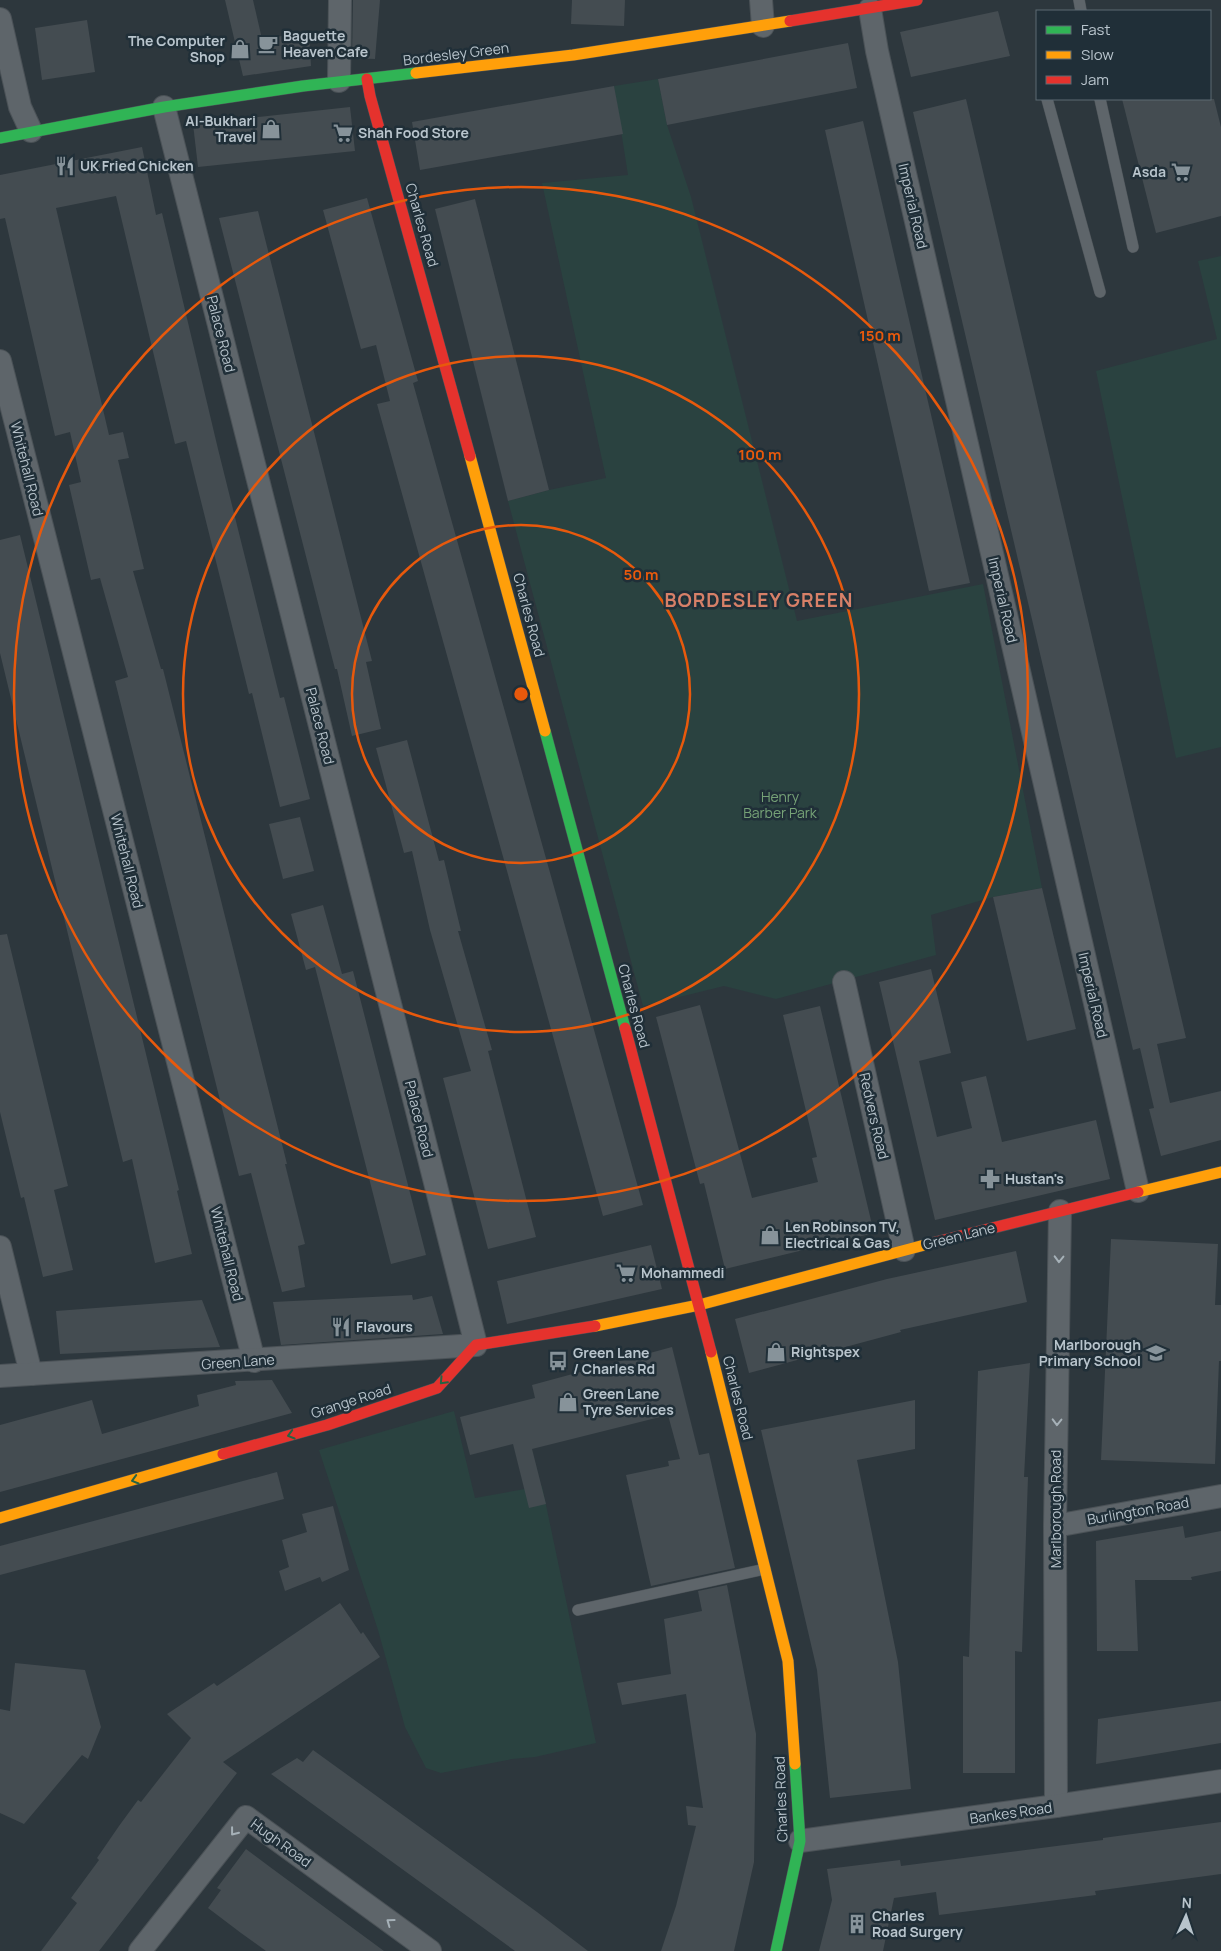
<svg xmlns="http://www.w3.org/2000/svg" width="1221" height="1951" font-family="Manrope,sans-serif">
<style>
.green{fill:#2a4240}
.building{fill:#444c51}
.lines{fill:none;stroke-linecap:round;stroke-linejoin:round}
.lane-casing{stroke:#4b5257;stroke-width:12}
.street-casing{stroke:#4b5257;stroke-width:24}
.fast-casing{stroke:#4b5257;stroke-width:12}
.slow-casing{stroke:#4b5257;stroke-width:12}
.jam-casing{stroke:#4b5257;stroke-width:12}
.lane{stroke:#5e656a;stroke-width:11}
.street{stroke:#5e656a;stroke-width:22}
.fast{stroke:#30b455;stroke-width:11}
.slow{stroke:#ff9f0a;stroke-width:11}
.jam{stroke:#e5322d;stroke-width:11}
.oneway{stroke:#a6b1b8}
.oneway2{stroke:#266444}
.ring{fill:none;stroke:#e8590c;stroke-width:2.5}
.labels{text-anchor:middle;stroke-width:5;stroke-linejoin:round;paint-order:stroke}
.poi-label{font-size:14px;font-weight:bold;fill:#b8c4cc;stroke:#202f38;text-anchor:start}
.street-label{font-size:14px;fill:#b8c4cc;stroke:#202f38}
.park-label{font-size:14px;fill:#76a277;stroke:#202f38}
.district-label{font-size:19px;font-weight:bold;letter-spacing:1px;fill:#d78068;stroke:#202f38}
.centre{fill:#e8590c;stroke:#202f38;stroke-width:2.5}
.ring-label{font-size:15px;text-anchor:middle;font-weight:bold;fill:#e8590c;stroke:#202f38;stroke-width:5;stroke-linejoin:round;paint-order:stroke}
</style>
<rect width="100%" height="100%" fill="#2d373d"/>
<g class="green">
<polygon points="658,79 667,125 691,197 797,621 983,584 1042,888 993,897 931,915 936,955 776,999 724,986 643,1006 508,501 549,490 606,478 542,183 628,175 614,86"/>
<polygon points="1221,256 1221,747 1176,758 1096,371 1217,339 1198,261"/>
<polygon points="454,1411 475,1498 542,1486 596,1743 535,1757 512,1759 441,1773 426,1768 405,1727 378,1630 319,1450"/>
</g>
<g class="building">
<polygon points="225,0 253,0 262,39 309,32 311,66 243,76"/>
<polygon points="353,0 380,0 375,59 352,58"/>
<polygon points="572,0 625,0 624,26 571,24"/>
<polygon points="998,11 1010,56 911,77 900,32"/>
<polygon points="87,20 95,72 42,80 35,28"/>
<polygon points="848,43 857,88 667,125 658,79"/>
<polygon points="614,86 623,134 420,170 412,122"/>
<polygon points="966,99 1186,1038 1157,1044 1170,1103 1221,1091 1221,1140 1161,1156 1149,1109 1154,1108 1140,1048 1133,1050 913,112"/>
<polygon points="1122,99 1214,99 1221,127 1221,216 1156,233"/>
<polygon points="350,107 355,151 198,167 193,124"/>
<polygon points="863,121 970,583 929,591 825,130"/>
<polygon points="142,147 156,215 162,213 218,449 280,698 284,697 310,799 280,807 252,693 249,694 186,441 175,444 116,196 56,208 109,435 123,432 129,458 118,460 144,569 133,571 161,669 163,669 287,1164 285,1164 305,1244 298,1246 305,1287 282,1292 251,1173 239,1176 115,681 128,677 100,578 91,580 69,485 81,482 70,432 55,436 5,218 0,219 0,175"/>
<polygon points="367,198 418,381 413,383 643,1205 603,1216 377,404 390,401 376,345 361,349 323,210"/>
<polygon points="475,199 549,490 508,501 435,209"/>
<polygon points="258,211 372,661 366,662 381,729 352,736 337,669 335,669 219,218"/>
<polygon points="20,535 179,1190 177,1191 192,1254 155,1263 132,1159 123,1162 0,653 0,540"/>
<polygon points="407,740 439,861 444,860 461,931 458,931 492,1050 488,1051 536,1237 488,1249 443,1078 471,1071 430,930 412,851 404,853 376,748"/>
<polygon points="300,817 314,871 283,879 269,824"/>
<polygon points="1042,888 1076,1029 1027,1041 993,897"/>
<polygon points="323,905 342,974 353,971 426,1255 391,1264 315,967 306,970 291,914"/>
<polygon points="7,934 68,1186 54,1190 73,1270 43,1277 24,1197 21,1198 0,1112 0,935"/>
<polygon points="931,969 951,1053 919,1061 937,1137 972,1128 961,1082 986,1076 1002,1142 1096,1120 1110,1179 935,1220 879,982"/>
<polygon points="700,1005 752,1198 818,1182 812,1158 817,1157 783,1015 820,1006 874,1233 725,1269 704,1183 700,1184 656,1017"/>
<polygon points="1111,1239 1218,1244 1215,1305 1221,1305 1221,1361 1219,1361 1215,1464 1101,1460"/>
<polygon points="651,1245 662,1289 507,1324 497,1281"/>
<polygon points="1016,1251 1027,1302 900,1330 901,1332 749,1373 735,1319 887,1279"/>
<polygon points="412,1295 413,1300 432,1296 443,1334 281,1345 273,1302"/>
<polygon points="202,1300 220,1347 60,1354 56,1311"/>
<polygon points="672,1347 699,1455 709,1453 735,1568 651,1586 626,1475 669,1466 668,1461 680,1459 668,1415 532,1449 546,1504 529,1508 513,1444 470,1455 460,1417 535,1398 532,1385"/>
<polygon points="1030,1363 1024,1477 1028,1477 1022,1652 1015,1651 1015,1773 963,1773 963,1656 969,1657 978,1371"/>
<polygon points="272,1380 292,1413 0,1492 0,1425 92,1400 102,1434 199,1406 197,1395 236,1385 235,1381"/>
<polygon points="915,1400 915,1449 857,1460 898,1662 911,1789 830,1798 817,1670 761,1430"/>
<polygon points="277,1472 284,1499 0,1575 0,1546"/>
<polygon points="333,1506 349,1570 322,1582 320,1577 285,1591 279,1571 289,1567 282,1540 307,1532 302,1514"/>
<polygon points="1183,1526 1185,1538 1221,1531 1221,1571 1191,1577 1192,1580 1135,1580 1138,1651 1097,1651 1096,1541"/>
<polygon points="727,1585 756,1734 754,1862 734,1951 661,1951 676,1906 696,1826 688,1825 686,1806 703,1808 686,1694 622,1705 617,1683 671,1674 664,1619 702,1611 698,1591"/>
<polygon points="340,1603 361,1634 363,1632 380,1657 223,1762 237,1773 99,1951 41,1951 77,1903 71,1898 99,1860 97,1858 119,1826 138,1800 141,1802 191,1738 167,1714 214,1683 217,1686"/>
<polygon points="15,1663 85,1670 101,1727 88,1759 82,1755 24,1824 0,1813 0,1709 10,1711"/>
<polygon points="1221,1701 1221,1743 1096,1764 1098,1719"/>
<polygon points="313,1750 537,1912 588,1951 515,1951 271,1774 297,1758 303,1762"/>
<polygon points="1221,1822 1221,1874 1095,1891 1096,1895 939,1915 936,1892 894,1898 883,1951 819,1951 832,1900 827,1869 900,1860 901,1866 1103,1840 1103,1838"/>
<polygon points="246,1849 270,1867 384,1951 266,1951 241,1933 208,1908 221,1890 217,1888"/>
</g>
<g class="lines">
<defs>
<g id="lane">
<polyline points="1079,0 1081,11"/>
<polyline points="1047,99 1100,292"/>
<polyline points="1100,99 1133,247"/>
<polyline points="578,1610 765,1569"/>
</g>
<g id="street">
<polyline points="761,0 763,26"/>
<polyline points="870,9 877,51 1138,1191"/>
<polyline points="0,19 20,107 31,131"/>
<polyline points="339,81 340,0"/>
<polyline points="0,361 254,1361"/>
<polyline points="844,982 904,1250"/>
<polyline points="0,1247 31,1374"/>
<polyline points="0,1376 476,1345 164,107"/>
<polyline points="1055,1526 1221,1496"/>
<polyline points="1056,1806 1055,1526 1060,1211"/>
<polyline points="800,1841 1056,1806 1221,1781"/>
<polyline points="140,1951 246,1817 430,1951"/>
</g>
<g id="fast">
<polyline points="0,138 164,107 303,86 416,73"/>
<polyline points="545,731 625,1028"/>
<polyline points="776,1951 800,1841 795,1764"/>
</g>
<g id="slow">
<polyline points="416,73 573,55 790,21"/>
<polyline points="470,456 545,731"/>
<polyline points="1138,1192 1221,1172"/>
<polyline points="595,1326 699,1305 932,1243"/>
<polyline points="711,1352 788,1661 795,1764"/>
<polyline points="0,1518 223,1454"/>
</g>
<g id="jam">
<polyline points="790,21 917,0"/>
<polyline points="367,79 370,96 470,456"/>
<polyline points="625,1028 711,1352"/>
<polyline points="932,1243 1138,1192"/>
<polyline points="223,1454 327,1425 437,1388 476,1345 595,1326"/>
</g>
</defs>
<use href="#lane" class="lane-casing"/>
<use href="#street" class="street-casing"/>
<use href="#fast" class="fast-casing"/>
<use href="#slow" class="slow-casing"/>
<use href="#jam" class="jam-casing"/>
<use href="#lane" class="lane"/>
<use href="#street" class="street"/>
<use href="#fast" class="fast"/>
<use href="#slow" class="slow"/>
<use href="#jam" class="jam"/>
</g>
<defs><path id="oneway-chevron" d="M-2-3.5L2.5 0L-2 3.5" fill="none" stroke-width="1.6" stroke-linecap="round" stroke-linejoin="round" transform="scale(1.25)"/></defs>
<g class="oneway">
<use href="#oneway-chevron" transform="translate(1059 1259) rotate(91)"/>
<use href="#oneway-chevron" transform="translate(1057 1422) rotate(91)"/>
<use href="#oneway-chevron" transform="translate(234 1832) rotate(128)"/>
<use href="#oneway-chevron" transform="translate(390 1922) rotate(-144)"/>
</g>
<g class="oneway2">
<use href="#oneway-chevron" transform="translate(443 1381) rotate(133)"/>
<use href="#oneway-chevron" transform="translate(291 1435) rotate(164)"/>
<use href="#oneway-chevron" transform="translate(135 1480) rotate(164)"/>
</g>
<g class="ring">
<circle cx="521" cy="694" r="169"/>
<circle cx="521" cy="694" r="338"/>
<circle cx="521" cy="694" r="507"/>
</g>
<defs>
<symbol id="cafe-bare" viewBox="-9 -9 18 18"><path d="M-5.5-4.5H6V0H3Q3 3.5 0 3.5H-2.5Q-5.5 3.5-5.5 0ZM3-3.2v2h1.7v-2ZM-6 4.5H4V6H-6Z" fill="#87939a" stroke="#202f38" stroke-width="2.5" paint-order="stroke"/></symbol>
<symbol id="shop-bare" viewBox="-9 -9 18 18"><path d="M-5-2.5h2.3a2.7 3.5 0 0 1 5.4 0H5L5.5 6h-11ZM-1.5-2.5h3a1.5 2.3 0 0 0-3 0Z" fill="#87939a" stroke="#202f38" stroke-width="2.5" paint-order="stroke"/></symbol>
<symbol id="supermarket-bare" viewBox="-9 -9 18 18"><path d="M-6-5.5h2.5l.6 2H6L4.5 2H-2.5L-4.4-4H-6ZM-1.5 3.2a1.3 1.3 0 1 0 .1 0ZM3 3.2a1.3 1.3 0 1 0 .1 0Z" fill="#87939a" stroke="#202f38" stroke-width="2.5" paint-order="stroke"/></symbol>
<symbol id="restaurant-bare" viewBox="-9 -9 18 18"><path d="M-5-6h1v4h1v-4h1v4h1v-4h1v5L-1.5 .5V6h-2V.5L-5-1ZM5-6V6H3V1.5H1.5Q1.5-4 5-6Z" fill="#87939a" stroke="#202f38" stroke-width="2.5" paint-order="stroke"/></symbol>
<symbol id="pharmacy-bare" viewBox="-9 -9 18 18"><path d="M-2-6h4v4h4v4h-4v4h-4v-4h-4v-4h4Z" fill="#87939a" stroke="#202f38" stroke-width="2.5" paint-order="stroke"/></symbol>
<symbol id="school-bare" viewBox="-9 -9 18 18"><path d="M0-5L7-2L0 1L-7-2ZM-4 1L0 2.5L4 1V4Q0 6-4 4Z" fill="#87939a" stroke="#202f38" stroke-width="2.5" paint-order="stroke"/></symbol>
<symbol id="bus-bare" viewBox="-9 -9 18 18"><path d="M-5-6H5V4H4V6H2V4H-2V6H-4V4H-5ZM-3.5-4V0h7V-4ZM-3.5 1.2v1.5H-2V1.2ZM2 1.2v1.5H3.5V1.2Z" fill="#87939a" stroke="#202f38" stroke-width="2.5" paint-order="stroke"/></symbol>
<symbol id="building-bare" viewBox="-9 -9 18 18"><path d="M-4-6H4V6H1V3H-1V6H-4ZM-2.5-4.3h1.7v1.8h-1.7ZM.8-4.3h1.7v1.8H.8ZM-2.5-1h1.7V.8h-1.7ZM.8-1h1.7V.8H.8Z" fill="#87939a" stroke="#202f38" stroke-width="2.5" paint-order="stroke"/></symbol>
</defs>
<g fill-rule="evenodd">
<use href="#cafe-bare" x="254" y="30" width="28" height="28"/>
<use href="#shop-bare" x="226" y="35" width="28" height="28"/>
<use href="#shop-bare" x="257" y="115" width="28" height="28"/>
<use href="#supermarket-bare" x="329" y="119" width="28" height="28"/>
<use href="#restaurant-bare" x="51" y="152" width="28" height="28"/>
<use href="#supermarket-bare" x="1167" y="158" width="28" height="28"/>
<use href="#pharmacy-bare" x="976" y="1165" width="28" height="28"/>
<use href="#shop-bare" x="756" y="1221" width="28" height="28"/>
<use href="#supermarket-bare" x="612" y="1259" width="28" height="28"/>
<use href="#restaurant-bare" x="327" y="1313" width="28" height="28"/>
<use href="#shop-bare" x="762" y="1338" width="28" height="28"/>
<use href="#school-bare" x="1142" y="1339" width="28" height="28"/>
<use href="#bus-bare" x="544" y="1347" width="28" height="28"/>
<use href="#shop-bare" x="554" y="1388" width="28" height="28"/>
<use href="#building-bare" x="843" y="1910" width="28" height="28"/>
</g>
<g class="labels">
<g class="poi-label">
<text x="283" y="41">Baguette<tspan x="283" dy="16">Heaven Cafe</tspan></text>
<text x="225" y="46" text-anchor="end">The Computer<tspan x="225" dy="16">Shop</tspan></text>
<text x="256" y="126" text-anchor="end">Al-Bukhari<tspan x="256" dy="16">Travel</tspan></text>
<text x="358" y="138">Shah Food Store</text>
<text x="80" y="171">UK Fried Chicken</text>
<text x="1166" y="177" text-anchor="end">Asda</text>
<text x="1005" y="1184">Hustan's</text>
<text x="785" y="1232">Len Robinson TV,<tspan x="785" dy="16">Electrical &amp; Gas</tspan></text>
<text x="641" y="1278">Mohammedi</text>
<text x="356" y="1332">Flavours</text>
<text x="1141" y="1350" text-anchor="end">Marlborough<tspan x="1141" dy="16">Primary School</tspan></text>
<text x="791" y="1357">Rightspex</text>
<text x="573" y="1358">Green Lane<tspan x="573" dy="16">/ Charles Rd</tspan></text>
<text x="583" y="1399">Green Lane<tspan x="583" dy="16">Tyre Services</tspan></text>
<text x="872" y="1921">Charles<tspan x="872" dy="16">Road Surgery</tspan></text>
</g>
<g class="street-label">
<text transform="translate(456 54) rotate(-7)" y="5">Bordesley Green</text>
<text transform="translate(913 206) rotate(77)" y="5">Imperial Road</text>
<text transform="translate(422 225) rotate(74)" y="5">Charles Road</text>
<text transform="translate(221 334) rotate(76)" y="5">Palace Road</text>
<text transform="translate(27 469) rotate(76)" y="5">Whitehall Road</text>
<text transform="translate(1003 600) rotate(77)" y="5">Imperial Road</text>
<text transform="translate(529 615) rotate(75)" y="5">Charles Road</text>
<text transform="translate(320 726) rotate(76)" y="5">Palace Road</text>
<text transform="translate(127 861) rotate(76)" y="5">Whitehall Road</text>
<text transform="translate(1093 995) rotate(77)" y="5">Imperial Road</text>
<text transform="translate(634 1006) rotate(75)" y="5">Charles Road</text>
<text transform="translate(874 1116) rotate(77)" y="5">Redvers Road</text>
<text transform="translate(419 1119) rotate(76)" y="5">Palace Road</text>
<text transform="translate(959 1236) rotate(-14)" y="5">Green Lane</text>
<text transform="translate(227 1254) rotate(76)" y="5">Whitehall Road</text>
<text transform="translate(238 1362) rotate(-4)" y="5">Green Lane</text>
<text transform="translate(738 1398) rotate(76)" y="5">Charles Road</text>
<text transform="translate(351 1401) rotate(-18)" y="5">Grange Road</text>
<text transform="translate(1056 1509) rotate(-90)" y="5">Marlborough Road</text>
<text transform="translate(1138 1511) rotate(-10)" y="5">Burlington Road</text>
<text transform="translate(781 1799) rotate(-92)" y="5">Charles Road</text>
<text transform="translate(1011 1813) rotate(-8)" y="5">Bankes Road</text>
<text transform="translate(281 1843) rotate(36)" y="5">Hugh Road</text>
</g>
<g class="park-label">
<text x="780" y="802">Henry<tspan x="780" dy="16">Barber Park</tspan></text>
</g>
<g class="district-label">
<text x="759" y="607">BORDESLEY GREEN</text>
</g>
</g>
<circle cx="521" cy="694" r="8" class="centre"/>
<g class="ring-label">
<text x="880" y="341">150 m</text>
<text x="760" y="460">100 m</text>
<text x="641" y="580">50 m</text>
</g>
<rect x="1036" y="10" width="175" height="90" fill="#202f38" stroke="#5d6b73"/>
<rect x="1046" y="26" width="25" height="8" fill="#30b455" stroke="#5d6b73"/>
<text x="1081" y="35" font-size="15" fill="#b8c4cc">Fast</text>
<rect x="1046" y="51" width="25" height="8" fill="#ff9f0a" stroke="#5d6b73"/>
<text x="1081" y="60" font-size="15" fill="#b8c4cc">Slow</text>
<rect x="1046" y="76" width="25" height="8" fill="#e5322d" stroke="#5d6b73"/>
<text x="1081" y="85" font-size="15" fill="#b8c4cc">Jam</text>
<g transform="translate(1186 1916) rotate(3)" stroke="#202f38" stroke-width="4" paint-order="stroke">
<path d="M0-4L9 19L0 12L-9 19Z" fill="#b8c4cc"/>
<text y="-8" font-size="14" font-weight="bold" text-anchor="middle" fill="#b8c4cc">N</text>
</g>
</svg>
